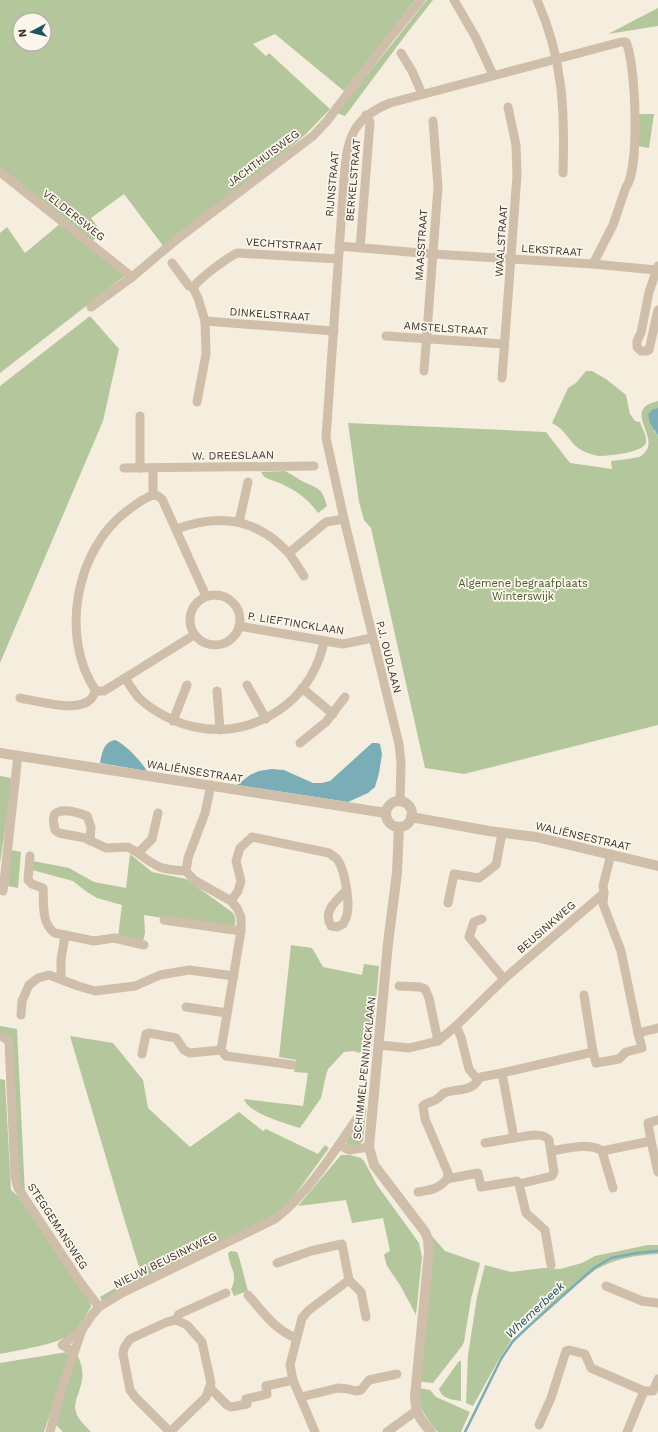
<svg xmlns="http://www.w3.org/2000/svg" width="658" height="1432" font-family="'Work Sans',sans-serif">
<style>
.green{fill:#b4c69c;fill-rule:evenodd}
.water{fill:#7aadb6}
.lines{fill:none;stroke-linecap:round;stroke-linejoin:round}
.stream{stroke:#7aadb6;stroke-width:2.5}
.minor{stroke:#cfbea9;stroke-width:9}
.tertiary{stroke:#cfbea9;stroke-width:10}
.labels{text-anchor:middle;stroke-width:3.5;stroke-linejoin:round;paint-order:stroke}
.street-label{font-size:11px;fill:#3b3129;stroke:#fcf6ec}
.park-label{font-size:11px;fill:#455d2a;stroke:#fcf6ec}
.water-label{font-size:12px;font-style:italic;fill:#1a5662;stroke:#fcf6ec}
</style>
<rect width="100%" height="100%" fill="#f5edde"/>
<g class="green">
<path d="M0 0H415L344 91 275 34 253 44 266 56 269 53 330 109 305 135 268 166 164 247 124 194 91 218 102 233 92 241 0 168ZM20 20H44V44H20Z"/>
<polygon points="427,0 433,0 407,33 345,116 337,113"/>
<polygon points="658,8 658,26 608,34"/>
<polygon points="638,114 654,114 649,148 638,146"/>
<polygon points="61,223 126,275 0,373 0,233 7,227 25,253"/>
<polygon points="90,316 119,349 103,421 0,663 0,386"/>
<path d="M586 371H592L606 379 626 395 630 414 635 421 640 422C642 429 647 435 646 442 645 453 607 456 598 456 593 455 588 453 583 451 570 445 566 429 552 423L568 388 576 383Z"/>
<path d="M658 401V408L653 409 654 431 658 436V725L464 774 425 768 371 528 364 520 359 502 348 423 546 432 570 463 612 469 611 461C620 460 630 459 639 457 642 456 644 453 646 451 658 435 622 409 658 401Z"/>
<path d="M285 471C292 474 296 478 302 481 318 489 322 487 327 506L318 513C309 500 298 492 284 485 276 480 265 481 261 472Z"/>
<polygon points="0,776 11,778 10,799 0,863"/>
<polygon points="11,850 21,852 18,888 8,886"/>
<path d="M130 854 152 872 186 879 232 912C237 917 235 922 234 929L144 915 145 933 143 941 118 937 122 905 97 898 87 892 73 881 32 870 33 861 69 868 94 882 126 888Z"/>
<path d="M291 945 312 948 323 967 362 975 364 964 379 966 371 1056 353 1051 344 1052 328 1069 326 1075 321 1098 300 1128C286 1123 249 1114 244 1099L303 1106 308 1073 294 1072 296 1060 279 1057Z"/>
<polygon points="0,1026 17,1029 25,1195 17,1184 9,1042 0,1039"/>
<polygon points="70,1036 113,1043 143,1080 148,1108 190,1147 239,1112 263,1131 266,1129 318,1154 325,1145 329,1148 292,1199 284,1207 269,1218 103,1302 100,1297 141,1273 126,1225"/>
<path d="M0 1079 5 1080 11 1190 19 1197 90 1302 91 1307C86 1315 82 1323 76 1330 65 1344 18 1350 0 1354Z"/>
<polygon points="366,1110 363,1141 359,1145 350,1147 345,1141"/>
<polygon points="341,1155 350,1155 361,1158 364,1161 377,1185 419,1243 422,1257 416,1315 400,1285 387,1266 384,1255 386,1253 390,1251 383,1218 352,1223 346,1200 298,1206"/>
<polygon points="431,1235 445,1251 480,1263 471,1299 464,1342 462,1346 433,1383 423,1382 420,1380 433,1251 433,1244"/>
<path d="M648 1245H658V1254C636 1255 614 1259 595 1270L515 1334 498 1361 473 1406 466 1403 468 1355 477 1297 485 1265 511 1272 543 1268 560 1269 582 1263 595 1256Z"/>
<path d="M231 1251 237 1252 239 1257 248 1291 234 1296 231 1289C239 1274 229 1267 228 1253Z"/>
<polygon points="67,1352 70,1355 44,1432 0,1432 0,1363"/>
<path d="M77 1355C83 1365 84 1377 80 1388 78 1396 73 1404 76 1412 78 1420 86 1426 91 1432H63L54 1423Z"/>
<path d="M459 1361H461V1401C452 1400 441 1398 439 1389Z"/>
<path d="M419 1388 430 1390 436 1397 470 1412 461 1432H438C426 1418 418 1408 419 1388Z"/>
</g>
<g class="water">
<polygon points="658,408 658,436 650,423 648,414 653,409"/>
<path d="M115 740C125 744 141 761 147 771L100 763C102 754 103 742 115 740Z"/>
<polygon points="372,743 377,743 380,744 382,754 379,773 375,787 368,793 348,802 237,785 250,775 259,771 272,769 284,770 313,783 322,783 330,781"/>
</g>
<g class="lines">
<polyline class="stream" points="465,1432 501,1359 513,1341 530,1325 594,1268 611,1258 637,1253 658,1251"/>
<g class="minor">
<polyline points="454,0 476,38 493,75"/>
<path d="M537 0C563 58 565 111 563 173"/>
<polyline points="401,53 412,71 422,94"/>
<polyline points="0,172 132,277"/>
<path d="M339 246 433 254 593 264 613 225 626 187C640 170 636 63 626 42H621L390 103C350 119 347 141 344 180L326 438 344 519 399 744 401 763 400 802"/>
<polyline points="360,248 370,122 366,115"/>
<polyline points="172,263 189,286 193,288 198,298 205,321 206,354 197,402"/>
<polyline points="593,264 656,270"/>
<polyline points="658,266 649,292 641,333 637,341 637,347 641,351 647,351 649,350 658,310"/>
<path d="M193 288C198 279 227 258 237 253L338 259"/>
<polyline points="91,307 132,277 176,240 313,136 327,121 389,39 421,0"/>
<polyline points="205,321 334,331"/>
<polyline points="386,336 504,344"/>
<polyline points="424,371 438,187 433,121"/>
<polyline points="502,378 517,175 516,145 508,107"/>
<polyline points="140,416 140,468"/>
<polyline points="124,468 314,466"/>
<path d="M153 468V495C144 498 136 504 127 511 76 549 59 637 96 691H104L194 635"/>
<polyline points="153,495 158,496 162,499 206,596"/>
<polyline points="239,522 248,482"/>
<path d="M177 529C204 519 232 516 259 530 263 532 268 535 272 538 278 542 283 548 289 553L326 522 344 519"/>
<polyline points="289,553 304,576"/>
<circle cx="215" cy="620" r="25"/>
<polyline points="239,626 343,644 372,638"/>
<path d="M125 678C129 684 134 692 139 698 154 712 175 723 195 727 248 738 300 709 319 659 321 653 323 647 324 641"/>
<polyline points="247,685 266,719"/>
<polyline points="302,688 333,714"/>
<polyline points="217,691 220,730"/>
<path d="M20 698C36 701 79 713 91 699 93 697 94 693 96 691"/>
<polyline points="173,721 187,685"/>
<polyline points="300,743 326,722 345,697"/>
<polyline points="211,785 205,813 188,858 186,871 194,880 231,901 237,908 241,917 241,931 221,1050 226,1056 293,1065"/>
<path d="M158 813 152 839 138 853C159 869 161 869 186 871"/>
<path d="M90 841 91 827 87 816C80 813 62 807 55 814 52 818 54 825 55 830L59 833 85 838 106 848 128 847 138 853"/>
<polyline points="611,854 603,886 604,893 603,904 621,951 638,1033 658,1028"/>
<path d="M30 856 28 880 32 884 43 888C44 903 41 924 55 933L94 941 114 938 144 945"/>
<polyline points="3,891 18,755"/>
<path d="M231 901 238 891 241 881 236 861 240 848 252 837 329 853C331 855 335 857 337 859 345 869 350 903 347 915 346 918 345 921 343 924L337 927 331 926C322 911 337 900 347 890"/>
<polyline points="448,903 454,874 479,878 496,865 502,833"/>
<polyline points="482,919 474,922 469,937 504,979"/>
<polyline points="164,920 241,931"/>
<polyline points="61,978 61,960 65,935"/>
<polyline points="399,986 420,987 425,989 429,998 438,1041"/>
<polyline points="584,995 593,1052"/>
<polyline points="186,1007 227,1013"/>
<polyline points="21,1015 22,1001 29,985 38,978 49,975 78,986 95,991 135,986 160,975 189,970 234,976"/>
<polyline points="456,1026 461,1037 469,1069 478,1080 481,1077 502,1073 593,1052 596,1063 619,1059 626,1052 642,1048 638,1033"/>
<polyline points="0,1036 5,1038 9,1042 15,1177 18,1188 80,1282 99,1307"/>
<polyline points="379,1045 409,1048 438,1041 456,1026 504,979 604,893"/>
<polyline points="142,1054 146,1034 149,1033 176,1038 184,1050 190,1053 221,1050"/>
<path d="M502 1073 514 1138C524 1137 542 1131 549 1140L554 1172 552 1176 519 1184 526 1213 545 1230 551 1265"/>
<path d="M478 1080C472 1091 458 1089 447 1092 442 1093 441 1096 437 1099 433 1102 427 1102 423 1106L425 1119 448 1173 447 1179 478 1173 481 1187 517 1181 519 1184"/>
<polyline points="651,1141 658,1172"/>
<polyline points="485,1143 514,1138"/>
<polyline points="339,1145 349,1150 369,1147"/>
<path d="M551 1151C565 1149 590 1142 602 1151L651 1141 648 1123 658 1120"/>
<polyline points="602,1151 613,1188"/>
<path d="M418 1192C430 1190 439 1189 447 1179"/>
<polyline points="277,1263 311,1251 342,1244 349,1280 309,1310 302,1318 290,1365 293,1380 315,1432"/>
<polyline points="349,1280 361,1292 366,1317"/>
<polyline points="606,1286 642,1301 658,1303"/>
<path d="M248 1295C263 1312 275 1330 296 1338"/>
<polyline points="176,1320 179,1314 226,1293"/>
<polyline points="73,1357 69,1349 62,1345 82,1330"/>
<polyline points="210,1388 227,1405 231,1407 247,1404 246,1399 267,1394 266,1386 293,1380"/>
<polyline points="301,1397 338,1388 348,1389 356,1391 361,1390 369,1380 397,1374"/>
<polyline points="539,1425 551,1398 566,1351 569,1350 585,1354 591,1368 644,1391"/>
<path d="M50 1432 62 1387 82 1330 92 1315 99 1307 122 1293 275 1219C310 1192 337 1147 362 1111"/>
<polyline points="170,1432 136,1398 130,1390 123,1354 124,1348 130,1339 167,1322 176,1320 187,1325 202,1342 211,1383 206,1397 170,1432"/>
<polyline points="387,1432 416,1411"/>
<polyline points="627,1432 644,1391 653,1391 658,1379"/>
</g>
<g class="tertiary">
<polyline points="0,753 386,813"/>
<circle cx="399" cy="814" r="13"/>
<polyline points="411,817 489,831 536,837 658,866"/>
<path d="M399 827 397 873 388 943 369 1147 374 1165 425 1232 428 1239 429 1252 415 1397C416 1415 420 1419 431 1432"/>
</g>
</g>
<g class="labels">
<g class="street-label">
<text transform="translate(263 158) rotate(-37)" y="4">JACHTHUISWEG</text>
<text transform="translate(353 180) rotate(-85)" y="4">BERKELSTRAAT</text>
<text transform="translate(332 184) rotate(-85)" y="4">RIJNSTRAAT</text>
<text transform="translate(74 215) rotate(38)" y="4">VELDERSWEG</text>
<text transform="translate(501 241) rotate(-86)" y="4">WAALSTRAAT</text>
<text transform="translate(284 244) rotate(4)" y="4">VECHTSTRAAT</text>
<text transform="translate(421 245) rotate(-86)" y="4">MAASSTRAAT</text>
<text transform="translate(552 250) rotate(4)" y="4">LEKSTRAAT</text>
<text transform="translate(270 314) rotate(4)" y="4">DINKELSTRAAT</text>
<text transform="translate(446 328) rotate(4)" y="4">AMSTELSTRAAT</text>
<text transform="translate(233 455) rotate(-1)" y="4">W. DREESLAAN</text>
<text transform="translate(296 623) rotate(9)" y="4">P. LIEFTINCKLAAN</text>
<text transform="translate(389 657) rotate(76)" y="4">P.J. OUDLAAN</text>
<text transform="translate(195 771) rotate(9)" y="4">WALIËNSESTRAAT</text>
<text transform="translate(583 836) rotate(13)" y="4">WALIËNSESTRAAT</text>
<text transform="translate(546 927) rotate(-41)" y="4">BEUSINKWEG</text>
<text transform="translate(364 1068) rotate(-84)" y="4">SCHIMMELPENNINCKLAAN</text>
<text transform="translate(58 1226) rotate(57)" y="4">STEGGEMANSWEG</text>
<text transform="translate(165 1260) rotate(-26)" y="4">NIEUW BEUSINKWEG</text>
</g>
<g class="park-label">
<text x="523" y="587">Algemene begraafplaats<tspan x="523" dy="13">Winterswijk</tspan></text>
</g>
<g class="water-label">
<text transform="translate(535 1310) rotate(-43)" y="4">Whemerbeek</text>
</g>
</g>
<g transform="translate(32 32) rotate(263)"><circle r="19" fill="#fcf6ec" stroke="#afa79e"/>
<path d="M0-3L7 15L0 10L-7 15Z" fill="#1a5662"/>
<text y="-6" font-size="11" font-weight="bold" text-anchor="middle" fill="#3b3129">N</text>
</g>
</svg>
